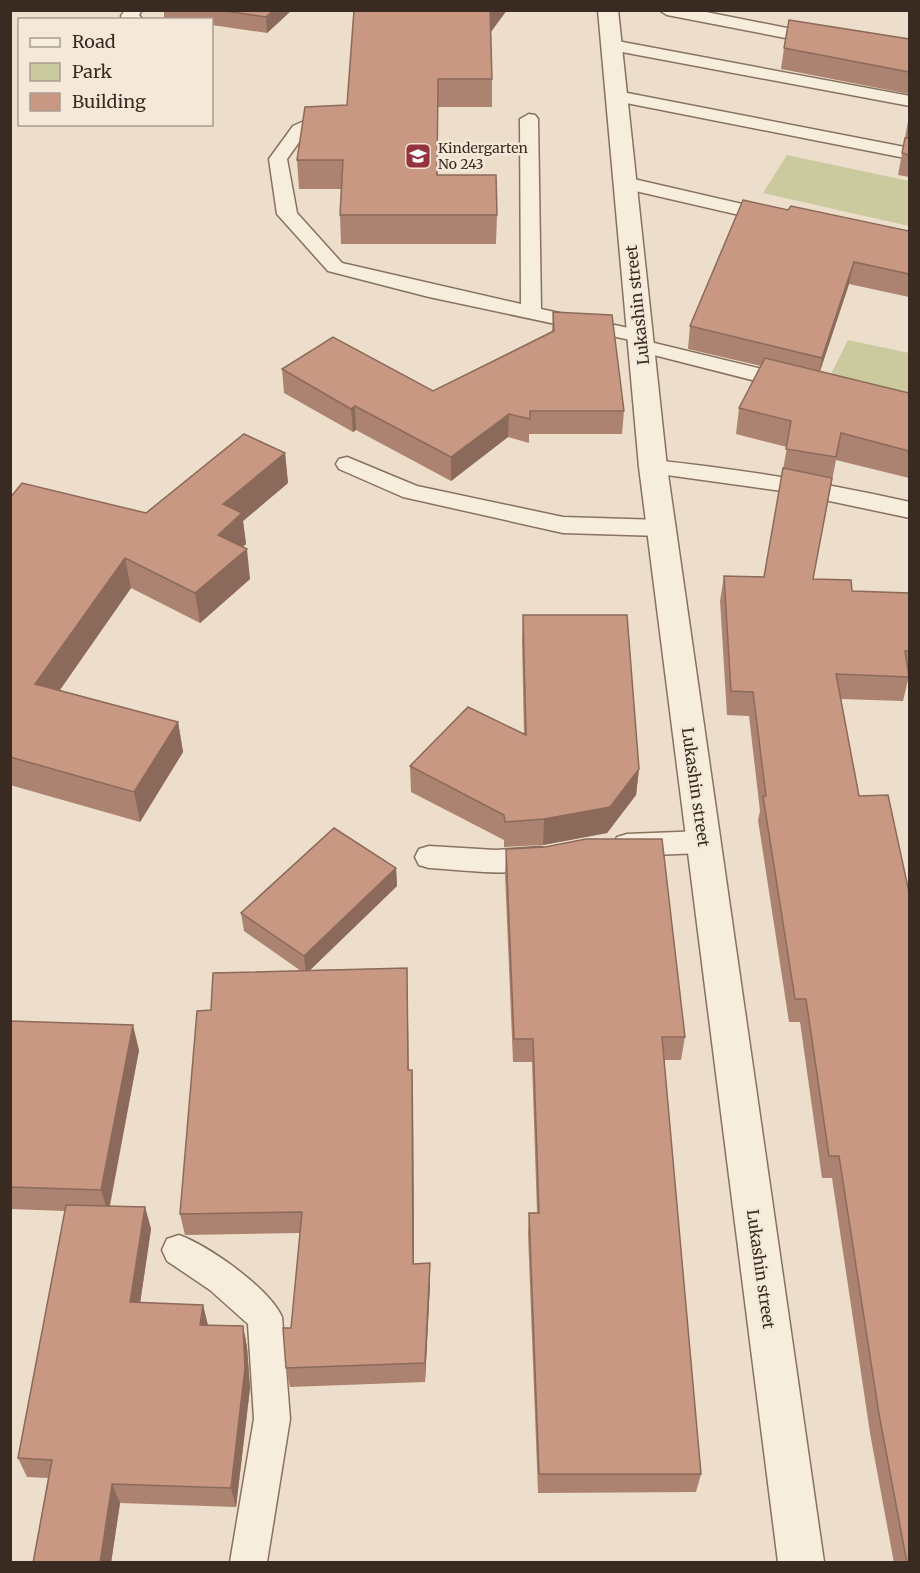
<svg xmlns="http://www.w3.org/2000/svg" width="920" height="1573" font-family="Merriweather,serif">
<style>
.green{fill:#caca9e}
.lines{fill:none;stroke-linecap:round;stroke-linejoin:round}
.service-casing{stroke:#88715f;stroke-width:3}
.minor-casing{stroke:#88715f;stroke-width:3}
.service{fill:#f7eddd;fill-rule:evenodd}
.minor{fill:#f7eddd;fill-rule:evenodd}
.wall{fill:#ac8370}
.shaded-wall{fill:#8c6a5b}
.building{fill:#c89882;stroke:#8c6a5b;stroke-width:1.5}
.labels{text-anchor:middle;stroke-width:5;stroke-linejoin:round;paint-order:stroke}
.far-poi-label{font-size:14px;fill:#3a2b22;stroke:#f4e9d9;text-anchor:start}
.street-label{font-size:16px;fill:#3a2b22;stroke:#f4e9d9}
</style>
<rect width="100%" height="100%" fill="#ecdeca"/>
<g class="green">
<polygon points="787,155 909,181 909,226 763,193"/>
<polygon points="848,340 909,353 909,397 829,378"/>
</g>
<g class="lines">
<defs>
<g id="service">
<polygon points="125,10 142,10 139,15 143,20 123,20 121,16"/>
<polygon points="659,10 696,10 822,35 831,40 822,45 667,15"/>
<polygon points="612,40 910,96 910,106 606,49 603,45"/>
<polygon points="617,91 910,148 910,159 611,100 608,96"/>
<polygon points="326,111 332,112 335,116 332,120 305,134 287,159 297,213 342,263 521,304 520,119 529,114 535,115 538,119 541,309 647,332 651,336 646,341 799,378 802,383 799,388 791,390 634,350 630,346 635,341 429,297 328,271 277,214 269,159 293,126"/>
<polygon points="625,177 781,213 784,217 774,223 618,187 615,183 618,179"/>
<polygon points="347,457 417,486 563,517 661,520 669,523 673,528 669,533 661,536 563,533 403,497 339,469 336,464 339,459"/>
<path d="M653 460C740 469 825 483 910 502V518L782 491 645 472 642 467 645 462Z"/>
<polygon points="703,831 713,834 717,842 713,850 703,853 627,856 617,853 613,845 617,837 627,834"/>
<path d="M429 846 496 850 541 847 551 850 555 858 551 866C513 878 468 870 429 868L419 865 415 857 419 849Z"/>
<path d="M179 1235C209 1246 269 1288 282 1317L290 1419 267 1562H230L254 1419 248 1324 210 1290 167 1261 162 1250 167 1239Z"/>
</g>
<polygon id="minor" points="598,10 618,10 667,467 824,1562 778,1562 639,467"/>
</defs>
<use href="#service" class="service-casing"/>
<use href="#minor" class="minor-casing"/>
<use href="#service" class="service"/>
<use href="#minor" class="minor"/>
</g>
<g class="wall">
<polygon points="164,10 292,10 267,33 212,25 212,20 176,20 164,18"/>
<polygon points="507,10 491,32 492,79 492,107 438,107 438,175 497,215 496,244 341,244 340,215 341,189 299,189 297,160 347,105"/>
<polygon points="909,39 909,94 781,69 784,48"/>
<polygon points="909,116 909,177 898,175"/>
<polygon points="788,210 909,231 909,297 849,284 820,371 909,393 909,478 836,460 813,579 852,591 909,593 909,676 903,701 841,699 909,1563 894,1563 870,1433 832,1178 822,1178 800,1022 789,1022 758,820 760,811 749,716 727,715 720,601 724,576 764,577 787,447 736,434 739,408 761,366 688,349 690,326"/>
<polygon points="553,312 624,411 622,434 529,434 529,443 508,437 451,481 356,430 353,432 284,393 282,369 433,391 552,331"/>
<polygon points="285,453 288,483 243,521 246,544 242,547 250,579 200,623 131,588 60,690 178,722 183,752 140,822 10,785 10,498 146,513"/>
<polygon points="523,615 639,769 636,795 607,833 543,845 504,847 504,840 411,792 410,766 524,734 522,641"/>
<polygon points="506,849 685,1037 681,1060 664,1060 701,1474 696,1492 538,1493 528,1234 529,1213 537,1213 532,1062 513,1062 505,874"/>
<polygon points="396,868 397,886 310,970 407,968 409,1070 412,1070 413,1092 414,1264 430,1284 425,1382 290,1387 286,1368 291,1328 300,1233 185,1235 180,1214 211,1010 301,971 244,931 241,913"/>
<polygon points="10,1021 139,1050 110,1206 145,1207 151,1229 140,1303 203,1305 208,1325 243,1326 247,1347 250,1388 236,1507 120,1503 111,1563 33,1563 48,1478 27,1477 18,1458 65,1211 10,1209"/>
</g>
<g class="shaded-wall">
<polygon points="274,10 292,10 267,33 266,17"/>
<polygon points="490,10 507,10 489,34"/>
<polygon points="854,262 849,284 817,380 822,358"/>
<polygon points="355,406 356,430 353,432 351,409"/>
<polygon points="509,414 508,437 451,481 451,457"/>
<polygon points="285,453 288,483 243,521 246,544 222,565 218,535 223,504"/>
<polygon points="247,549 250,579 200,623 195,593"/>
<polygon points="125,558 131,588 43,714 35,684"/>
<polygon points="178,722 183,752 140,822 134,792"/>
<polygon points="639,769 636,795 607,833 543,845 544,819"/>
<polygon points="396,868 397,886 306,974 304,956"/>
<polygon points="133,1025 139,1050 108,1213 101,1190"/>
<polygon points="412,1070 413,1092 414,1284 413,1264"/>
<polygon points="145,1207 151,1229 137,1324 130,1302"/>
<polygon points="430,1263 430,1284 425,1382 425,1363"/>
<polygon points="203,1305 208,1326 200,1325"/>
<polygon points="243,1326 247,1347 250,1388 236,1507 231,1488"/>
<polygon points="112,1484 120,1503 111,1563 100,1563"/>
</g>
<g class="building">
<polygon points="218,10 274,10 266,17"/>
<polygon points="354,10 490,10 492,79 438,79 437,175 496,175 497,215 340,215 343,160 297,160 305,107 347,105"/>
<polygon points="789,20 909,39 909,72 784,48"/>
<polygon points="905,138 909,138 909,155 902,153"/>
<polygon points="743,200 788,210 791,206 909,231 909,274 854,262 822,358 690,326"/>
<polygon points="553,312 612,315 624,411 530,411 530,419 509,414 451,457 355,406 351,409 282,369 333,337 433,391 554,331"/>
<polygon points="765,358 909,393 909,451 841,433 836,457 786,449 791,421 739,408"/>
<polygon points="244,434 285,453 223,504 242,513 218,535 247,549 195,593 125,558 35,684 178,722 134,792 10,757 10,498 22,483 146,513"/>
<polygon points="783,468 832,478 813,579 851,580 852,591 909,593 909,651 905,651 909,677 836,674 859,796 888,795 909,892 909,1563 907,1563 879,1414 839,1156 829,1156 806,999 795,999 763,796 766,796 753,692 731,691 724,576 764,577"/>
<polygon points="523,615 627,615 639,769 610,807 544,819 505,822 504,815 410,766 468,707 526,735"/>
<polygon points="334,828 396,868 304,956 241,913"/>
<polygon points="586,839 662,839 685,1037 662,1037 701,1474 539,1474 529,1213 539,1213 533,1039 514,1039 506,849 545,847"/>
<polygon points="407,968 408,1070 412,1070 413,1264 430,1263 425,1363 286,1368 283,1328 291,1328 302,1212 180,1214 197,1011 211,1010 213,973"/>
<polygon points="10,1021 133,1025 101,1190 10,1187"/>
<polygon points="66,1205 145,1207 130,1302 203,1305 200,1325 243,1326 245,1368 231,1488 112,1484 100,1563 33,1563 52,1460 18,1458"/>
</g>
<defs>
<symbol id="school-square" viewBox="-11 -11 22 22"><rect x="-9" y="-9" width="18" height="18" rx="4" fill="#94333d" stroke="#f4e9d9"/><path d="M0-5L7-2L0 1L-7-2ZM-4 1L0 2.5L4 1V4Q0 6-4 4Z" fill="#fff"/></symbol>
</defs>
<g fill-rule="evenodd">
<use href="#school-square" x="403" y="141" width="30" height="30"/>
</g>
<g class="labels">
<g class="far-poi-label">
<text x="438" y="153">Kindergarten<tspan x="438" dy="16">No 243</tspan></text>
</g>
<g class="street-label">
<text transform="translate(637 305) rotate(-96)" y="6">Lukashin street</text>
<text transform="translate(696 787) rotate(82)" y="6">Lukashin street</text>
<text transform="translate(761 1269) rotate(82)" y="6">Lukashin street</text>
</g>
</g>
<rect width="920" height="1573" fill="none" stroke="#3a2b22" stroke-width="24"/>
<rect x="18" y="18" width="195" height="108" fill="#f4e9d9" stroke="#aa9d90" stroke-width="1.5"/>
<rect x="30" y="38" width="30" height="9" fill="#f7eddd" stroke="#aa9d90" stroke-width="1.5"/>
<text x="72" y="48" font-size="18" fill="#3a2b22">Road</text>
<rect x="30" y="63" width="30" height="18" fill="#caca9e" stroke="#aa9d90" stroke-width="1.5"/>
<text x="72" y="78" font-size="18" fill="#3a2b22">Park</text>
<rect x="30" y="93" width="30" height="18" fill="#c89882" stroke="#aa9d90" stroke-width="1.5"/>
<text x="72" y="108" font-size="18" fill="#3a2b22">Building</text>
</svg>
